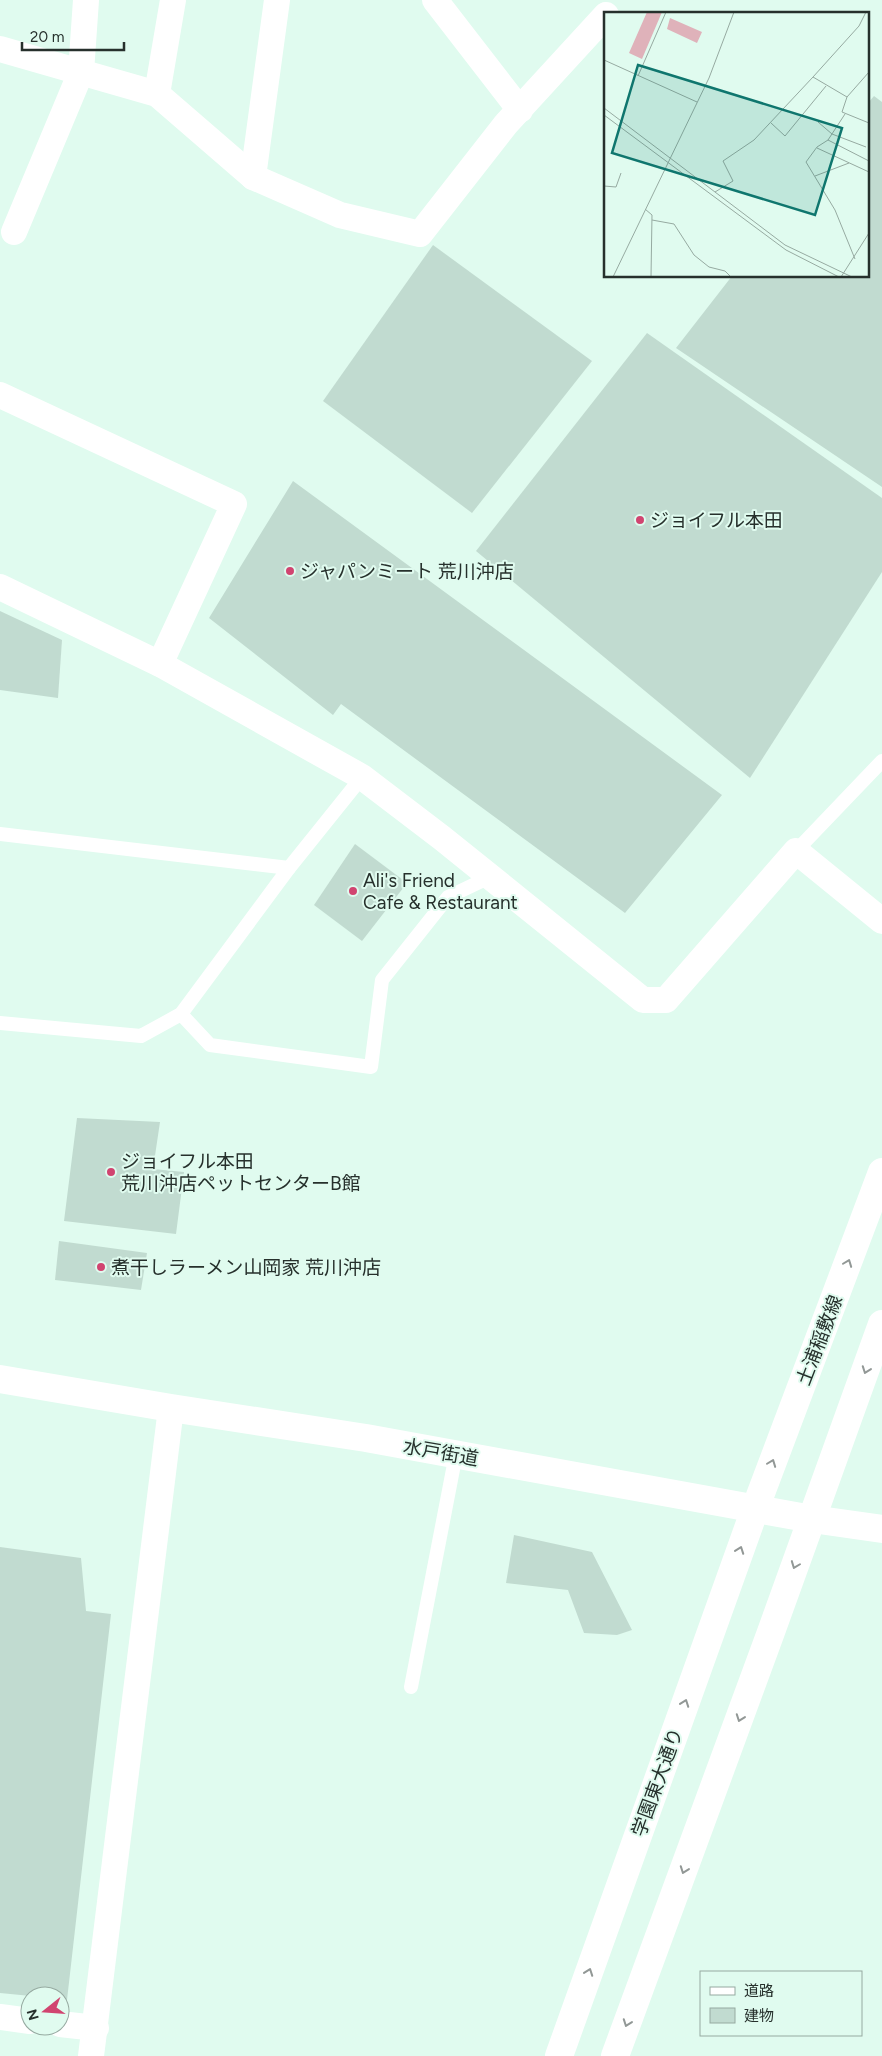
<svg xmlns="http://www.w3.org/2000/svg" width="882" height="2056" font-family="Figtree,'Noto Sans JP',sans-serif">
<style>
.building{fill:#c1dbd0}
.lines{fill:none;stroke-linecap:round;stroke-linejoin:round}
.service{stroke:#fff;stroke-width:14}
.minor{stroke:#fff;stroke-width:26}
.primary{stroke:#fff;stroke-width:28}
.trunk{stroke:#fff;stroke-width:28}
.oneway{stroke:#929896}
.poi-dot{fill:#d14470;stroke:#e0fbef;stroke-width:2}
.labels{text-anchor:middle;stroke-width:4;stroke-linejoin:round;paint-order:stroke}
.poi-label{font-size:19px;fill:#26302c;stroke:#e0fbef;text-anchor:start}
.street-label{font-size:19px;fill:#26302c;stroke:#e0fbef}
.inset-road{fill:none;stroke:#96aaa1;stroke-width:1}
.view{fill:#0f766e;fill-opacity:0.15;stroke:#0f766e;stroke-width:2.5}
.inset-edge{fill:none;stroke:#26302c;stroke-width:2.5}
</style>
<rect width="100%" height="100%" fill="#e0fbef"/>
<g class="building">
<polygon points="874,96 882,102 882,487 676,348 732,276 868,276 868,103"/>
<polygon points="433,245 592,361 472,513 323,401"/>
<polygon points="647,333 882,498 882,572 750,778 476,551"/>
<polygon points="293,481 722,795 625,913 341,704 333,715 209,618"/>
<polygon points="0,611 62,640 58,698 0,690"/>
<polygon points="355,844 407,883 362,941 314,905"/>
<polygon points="77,1118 160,1122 153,1169 184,1172 176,1234 64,1221"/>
<polygon points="59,1241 147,1253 141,1290 55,1280"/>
<polygon points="514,1535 592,1552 632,1630 617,1635 584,1633 568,1590 506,1583"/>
<polygon points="0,1547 81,1558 86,1611 111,1614 67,2000 60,1999 60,1996 31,1996 0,1993"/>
</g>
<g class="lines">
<g class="service">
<polyline points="0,834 289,868 362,777"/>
<polyline points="796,851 882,761"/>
<polyline points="181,1014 210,1045 371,1067 382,980 448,897 490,877"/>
<polyline points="0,1023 141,1036 181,1014 289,868"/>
<polyline points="411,1687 456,1454"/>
</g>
<g class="minor">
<polyline points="435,0 520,110"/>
<polyline points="0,49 157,94 253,177 340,215 420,234 506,124 606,15"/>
<polyline points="157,94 173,0"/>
<polyline points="253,177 277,0"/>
<polyline points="14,232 81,72 86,0"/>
<polyline points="0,395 234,504 160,664"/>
<polyline points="0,587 160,664 362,777 442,838 643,1000 666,1000 796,851 882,921"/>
<polyline points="0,2017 30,2021"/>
<polyline points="60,2024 96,2028"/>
<polyline points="91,2056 171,1408"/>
</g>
<g class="primary">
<polyline points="559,2056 755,1509 882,1172"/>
<polyline points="615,2056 771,1632 882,1324"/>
</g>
<polyline class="trunk" points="0,1379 171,1408 366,1438 812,1519 882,1529"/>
</g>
<defs><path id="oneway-chevron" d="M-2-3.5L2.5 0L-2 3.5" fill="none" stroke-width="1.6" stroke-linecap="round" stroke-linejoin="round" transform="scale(1.25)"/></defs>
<g class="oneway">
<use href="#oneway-chevron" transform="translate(848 1263) rotate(-69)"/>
<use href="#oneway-chevron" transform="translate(866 1370) rotate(110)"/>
<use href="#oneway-chevron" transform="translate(772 1463) rotate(-69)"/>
<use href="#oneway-chevron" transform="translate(740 1550) rotate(-70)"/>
<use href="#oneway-chevron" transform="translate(795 1565) rotate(111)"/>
<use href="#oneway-chevron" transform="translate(685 1703) rotate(-70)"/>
<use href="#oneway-chevron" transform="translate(740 1718) rotate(110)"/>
<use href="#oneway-chevron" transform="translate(684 1870) rotate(110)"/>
<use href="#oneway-chevron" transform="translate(589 1972) rotate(-70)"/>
<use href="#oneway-chevron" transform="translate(627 2023) rotate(110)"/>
</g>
<g class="poi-dot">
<circle cx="640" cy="520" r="5"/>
<circle cx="290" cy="571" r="5"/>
<circle cx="353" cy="891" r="5"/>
<circle cx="111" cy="1172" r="5"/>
<circle cx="101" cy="1267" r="5"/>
</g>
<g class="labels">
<g class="poi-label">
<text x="650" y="527">ジョイフル本田</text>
<text x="300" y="578">ジャパンミート 荒川沖店</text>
<text x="363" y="887">Ali's Friend<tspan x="363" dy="22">Cafe &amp; Restaurant</tspan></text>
<text x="121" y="1168">ジョイフル本田<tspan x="121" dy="22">荒川沖店ペットセンターB館</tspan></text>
<text x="111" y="1274">煮干しラーメン山岡家 荒川沖店</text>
</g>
<g class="street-label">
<text transform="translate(819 1340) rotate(-69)" y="7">土浦稲敷線</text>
<text transform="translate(441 1452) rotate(10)" y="7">水戸街道</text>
<text transform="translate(657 1782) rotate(-70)" y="7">学園東大通り</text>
</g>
</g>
<g transform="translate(604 12)">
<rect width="265" height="265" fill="#e0fbef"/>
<path d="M43 0H58L38 47 25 41ZM66 6 98 20 93 31 63 17Z" fill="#dfb2ba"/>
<path class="inset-road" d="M0 48 93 90M34 64 62 0M209 65 255 14 262 0M243 85 238 100 265 111M0 96 181 233 248 265M241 102 224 128 213 135 202 150 231 198 251 247M0 103 182 238 235 265M214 110 228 122 262 135M167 111 181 124 222 74M224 128 265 149M213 136 265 160M211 164 245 151M0 174 12 175 17 161M111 180 129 169 119 149 150 128 209 65 243 85 265 60M41 197 48 203 47 265M48 208 70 212 90 243 105 255 121 259 127 265M9 265 105 66 130 0M237 265 265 221"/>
<path class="view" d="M34 53 238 116 211 203 8 141Z"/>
<rect width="265" height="265" class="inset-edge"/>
</g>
<rect x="700" y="1971" width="162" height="65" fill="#e0fbef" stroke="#96aaa1"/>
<rect x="710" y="1987" width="25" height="8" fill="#ffffff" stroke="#96aaa1"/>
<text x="744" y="1996" font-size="15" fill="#26302c">道路</text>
<rect x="710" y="2008" width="25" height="15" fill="#c1dbd0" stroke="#96aaa1"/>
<text x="744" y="2021" font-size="15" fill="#26302c">建物</text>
<g transform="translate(45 2011) rotate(253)"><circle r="24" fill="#e0fbef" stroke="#96aaa1"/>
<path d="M0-4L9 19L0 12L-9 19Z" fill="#d14470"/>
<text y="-8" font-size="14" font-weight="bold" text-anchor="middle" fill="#26302c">N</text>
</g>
<path d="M22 42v8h102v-8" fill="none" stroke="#26302c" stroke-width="2.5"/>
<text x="30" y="42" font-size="15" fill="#26302c" stroke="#e0fbef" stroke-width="4" paint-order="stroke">20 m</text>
</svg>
